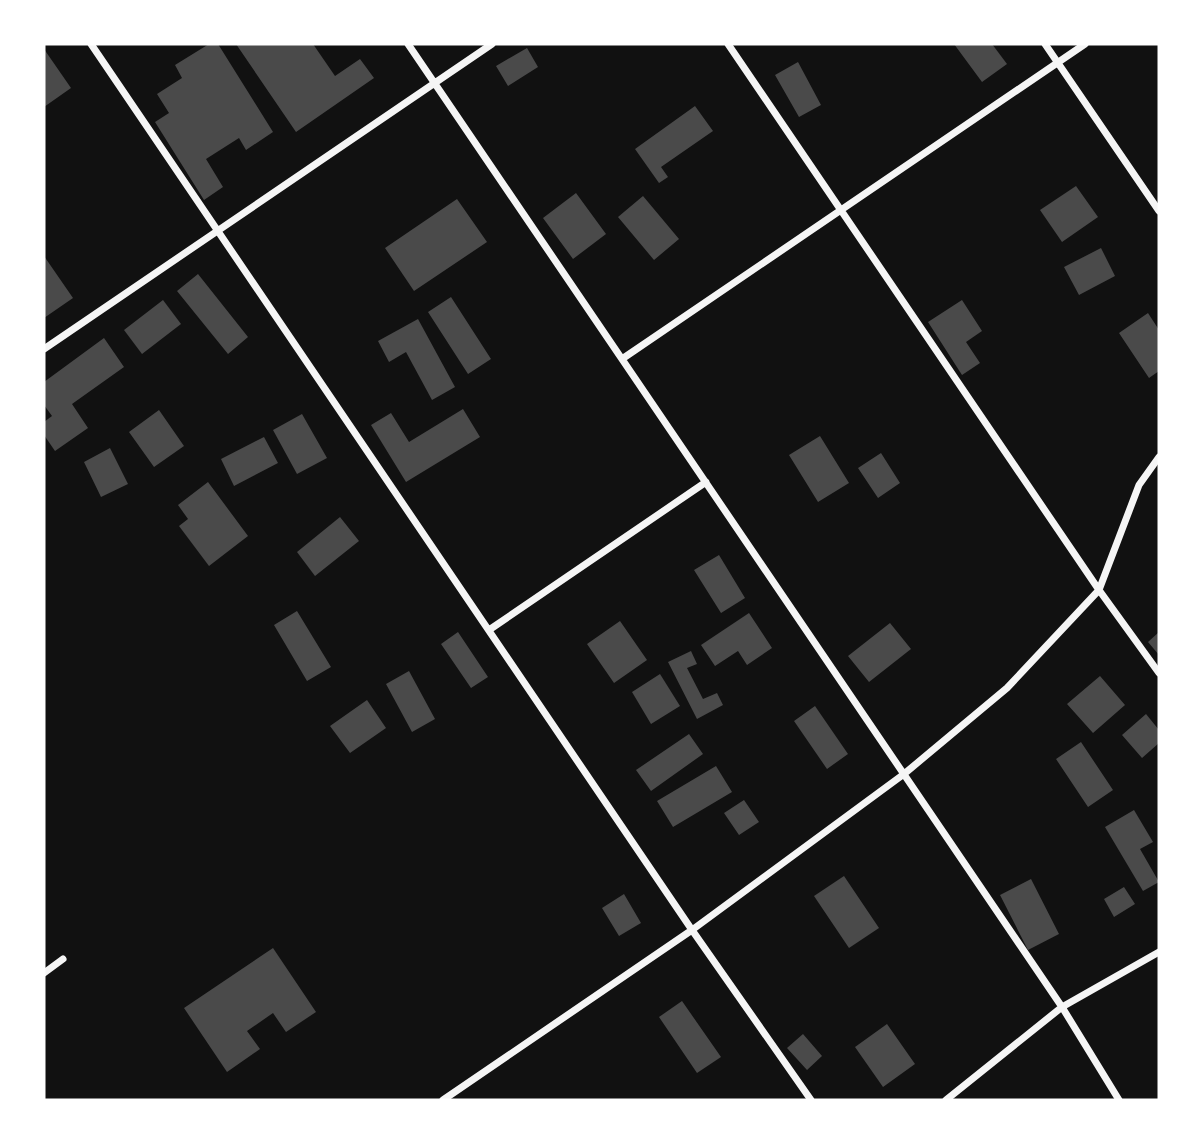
<svg xmlns="http://www.w3.org/2000/svg" width="1203" height="1144" font-family="'Public Sans',sans-serif">
	<style>
		.building { fill: #4a4a4a }
		.lines { fill: none; stroke-linecap: round; stroke-linejoin: round }
		.minor { stroke: #f5f5f5; stroke-width: 7 }
	</style>
	<rect width="100%" height="100%" fill="#111"/>
	<!-- building -->
	<path class="building" d="M 209,44 L 218,44 L 273,132 L 246,150 L 239,138 L 206,159 L 223,187 L 204,200 L 155,122 L 169,113 L 157,94 L 182,78 L 175,65 Z
		M 236,44 L 313,44 L 335,76 L 360,59 L 374,78 L 296,132 Z
		M 954,44 L 992,44 L 1007,64 L 982,82 Z
		M 527,48 L 538,67 L 508,86 L 496,66 Z
		M 44,49 L 71,88 L 44,107 Z
		M 798,62 L 821,105 L 799,117 L 775,75 Z
		M 695,106 L 713,131 L 661,167 L 668,177 L 659,183 L 635,149 Z
		M 1076,186 L 1098,217 L 1062,242 L 1040,210 Z
		M 576,193 L 606,234 L 573,259 L 543,218 Z
		M 643,196 L 679,239 L 654,260 L 618,217 Z
		M 457,199 L 487,242 L 414,291 L 385,248 Z
		M 1101,248 L 1115,276 L 1079,295 L 1064,267 Z
		M 44,256 L 73,298 L 44,318 Z
		M 198,274 L 248,337 L 228,354 L 177,291 Z
		M 451,297 L 491,359 L 468,374 L 428,312 Z
		M 163,300 L 181,324 L 142,354 L 124,330 Z
		M 962,300 L 982,331 L 966,342 L 980,363 L 962,375 L 928,322 Z
		M 1148,313 L 1159,330 L 1159,371 L 1149,378 L 1119,333 Z
		M 418,319 L 455,387 L 432,400 L 406,352 L 389,362 L 378,341 Z
		M 104,338 L 124,367 L 72,404 L 88,428 L 55,451 L 44,435 L 44,422 L 52,416 L 44,405 L 44,382 Z
		M 463,409 L 480,437 L 406,482 L 371,425 L 391,413 L 409,442 Z
		M 159,410 L 184,446 L 154,467 L 129,432 Z
		M 302,414 L 327,458 L 297,474 L 273,430 Z
		M 820,436 L 849,483 L 818,502 L 789,455 Z
		M 264,437 L 278,463 L 234,486 L 221,459 Z
		M 110,448 L 128,484 L 101,497 L 84,462 Z
		M 881,453 L 900,483 L 878,498 L 858,468 Z
		M 208,482 L 248,536 L 209,566 L 179,526 L 188,519 L 178,505 Z
		M 340,517 L 359,541 L 315,576 L 297,552 Z
		M 719,555 L 745,598 L 721,613 L 694,570 Z
		M 297,611 L 331,667 L 307,681 L 274,625 Z
		M 749,613 L 772,648 L 747,665 L 738,651 L 715,666 L 701,645 Z
		M 620,621 L 647,660 L 614,683 L 587,644 Z
		M 890,623 L 911,649 L 869,682 L 848,656 Z
		M 458,632 L 488,677 L 471,688 L 441,644 Z
		M 1159,632 L 1159,655 L 1148,642 Z
		M 691,651 L 697,664 L 687,668 L 703,699 L 717,693 L 723,705 L 697,719 L 668,662 Z
		M 409,671 L 435,719 L 412,732 L 386,684 Z
		M 660,674 L 680,706 L 651,724 L 632,692 Z
		M 1100,676 L 1125,705 L 1093,733 L 1067,704 Z
		M 367,700 L 386,728 L 350,753 L 330,726 Z
		M 815,706 L 848,754 L 827,769 L 794,721 Z
		M 1146,714 L 1159,730 L 1159,743 L 1142,758 L 1122,735 Z
		M 689,734 L 703,754 L 651,791 L 636,770 Z
		M 1081,742 L 1113,790 L 1088,807 L 1056,759 Z
		M 716,766 L 732,792 L 673,827 L 657,801 Z
		M 744,800 L 759,822 L 739,835 L 724,813 Z
		M 1134,810 L 1153,842 L 1140,849 L 1159,882 L 1143,891 L 1105,827 Z
		M 844,876 L 879,928 L 849,948 L 814,896 Z
		M 1031,879 L 1059,934 L 1028,950 L 1000,895 Z
		M 1124,887 L 1135,904 L 1114,917 L 1104,899 Z
		M 624,894 L 641,923 L 619,936 L 602,908 Z
		M 273,948 L 316,1012 L 286,1032 L 273,1013 L 247,1031 L 260,1049 L 227,1072 L 184,1008 Z
		M 682,1001 L 721,1057 L 697,1073 L 659,1017 Z
		M 887,1024 L 915,1064 L 883,1087 L 855,1047 Z
		M 803,1034 L 822,1056 L 807,1070 L 787,1048 Z"/>
	<g class="lines">
		<!-- minor -->
		<path class="minor" d="M 91,44 L 692,930 L 811,1100
			M 408,44 L 1062,1007 L 1119,1100
			M 728,44 L 1099,590 L 1159,673
			M 1045,44 L 1159,211
			M 44,349 L 492,44
			M 622,359 L 1085,44
			M 489,630 L 706,482
			M 44,973 L 63,959
			M 443,1100 L 692,930 L 904,774 L 1007,688 L 1099,590 L 1139,485 L 1159,457
			M 946,1100 L 1062,1007 L 1159,952"/>
	</g>
	<!-- border -->
	<rect width="1203" height="1144" fill="none" stroke="#ffffff" stroke-width="91"/>
</svg>
